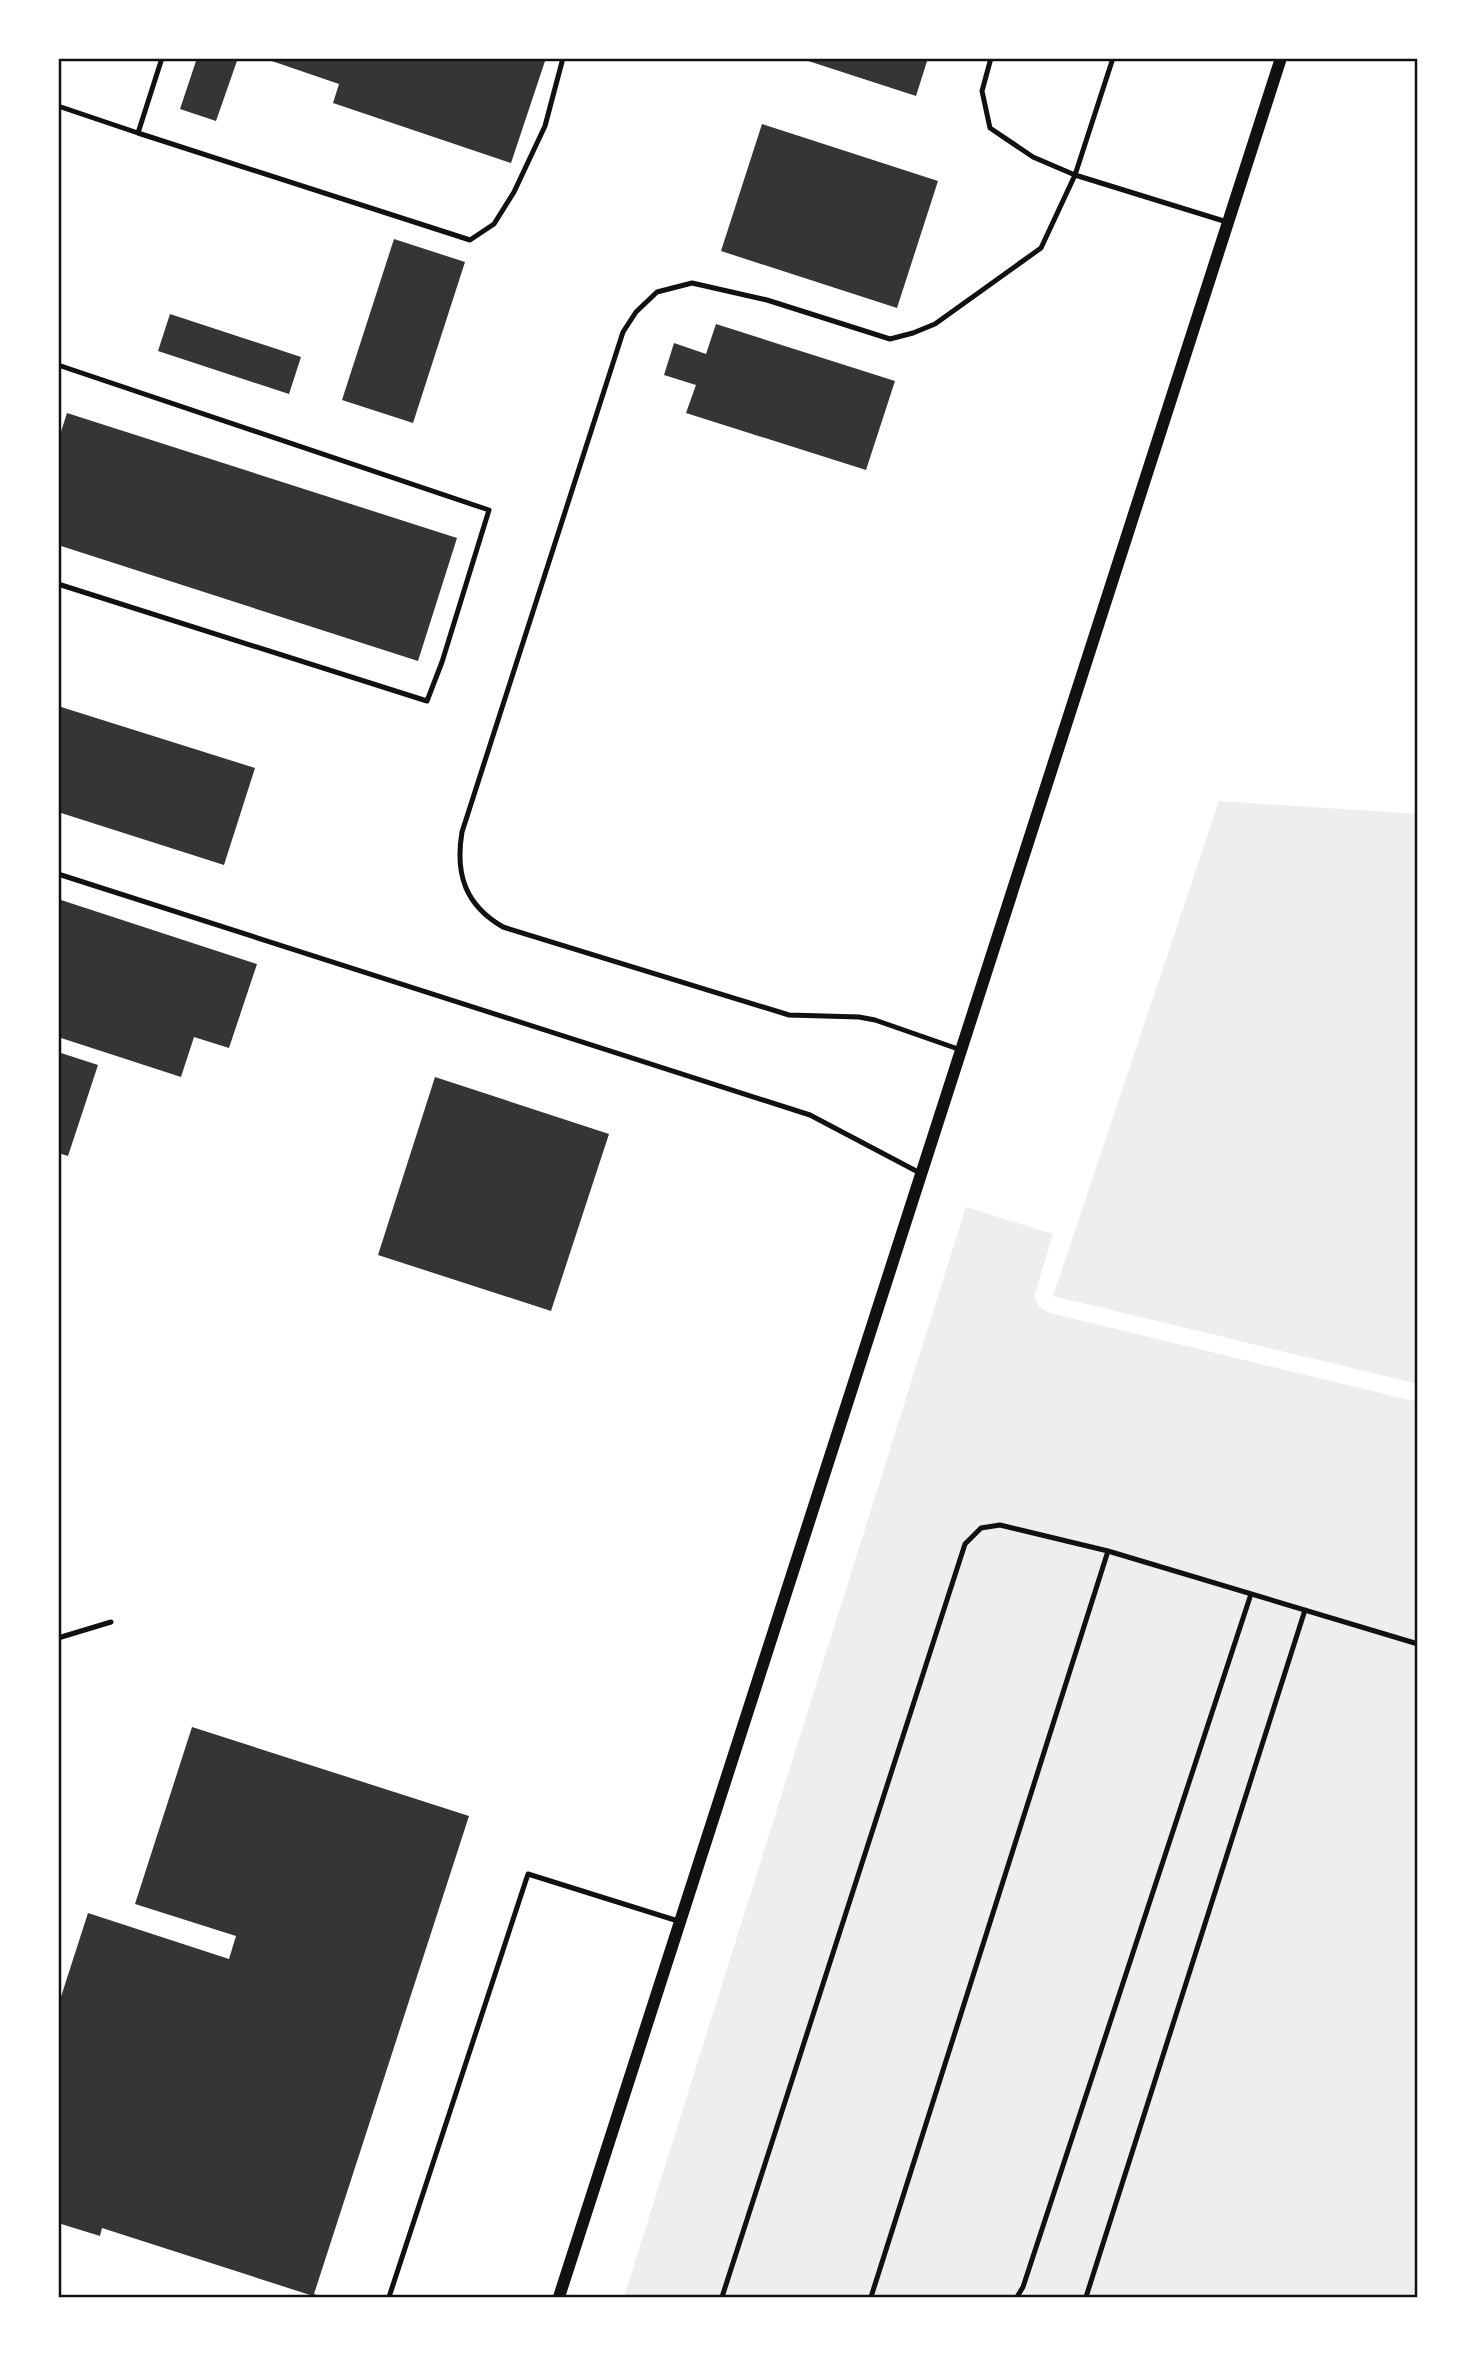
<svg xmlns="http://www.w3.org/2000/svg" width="1476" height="2355" font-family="'Fira Sans Condensed',sans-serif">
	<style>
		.green { fill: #eee }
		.building { fill: #353535 }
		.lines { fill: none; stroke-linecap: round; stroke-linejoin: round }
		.service { stroke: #111; stroke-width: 5 }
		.tertiary { stroke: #111; stroke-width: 12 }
		.neatline { fill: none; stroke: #111; stroke-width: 2.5 }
	</style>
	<rect width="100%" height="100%" fill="#fff"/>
	<!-- green -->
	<path class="green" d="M 1219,801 L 1418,814 L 1418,1384 L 1053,1296 Z
		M 966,1207 L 1053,1234 L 1034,1296 L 1039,1307 L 1050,1313 L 1418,1402 L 1418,2297 L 624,2297 Z"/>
	<!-- building -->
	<path class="building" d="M 197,58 L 238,58 L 216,121 L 180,109 Z
		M 263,58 L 546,58 L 511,163 L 333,103 L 339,84 Z
		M 799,58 L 928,58 L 916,96 Z
		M 762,124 L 938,181 L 897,308 L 721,251 Z
		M 394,239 L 465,262 L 413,423 L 342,400 Z
		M 170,314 L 301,357 L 289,394 L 158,351 Z
		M 716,324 L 895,381 L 866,470 L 686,413 L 696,385 L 664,375 L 674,343 L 706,354 Z
		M 67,413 L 457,538 L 418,661 L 58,545 L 58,441 Z
		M 58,706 L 255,768 L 224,865 L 58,812 Z
		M 58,899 L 257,964 L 229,1048 L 194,1037 L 181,1077 L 58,1037 Z
		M 58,1052 L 98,1065 L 68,1156 L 58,1153 Z
		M 435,1077 L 609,1134 L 551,1311 L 378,1255 Z
		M 192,1727 L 469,1816 L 314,2294 L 321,2297 L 309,2297 L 310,2295 L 102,2228 L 100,2236 L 58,2223 L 58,2006 L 88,1913 L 229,1959 L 236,1936 L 135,1904 Z"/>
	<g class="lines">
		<!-- service -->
		<path class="service" d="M 991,58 L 982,91 L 990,128 L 1033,157 L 1075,175 L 1113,58
			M 58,106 L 138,133 L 162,58
			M 138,133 L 470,240 L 494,224 L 514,192 L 545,126 L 563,58
			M 58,365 L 489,510 L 442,662 L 427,701 L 58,584
			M 58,874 L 810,1115 L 920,1173
			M 961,1050 L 875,1020 L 859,1017 L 789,1015 L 503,927 C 465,905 455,874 462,832 L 623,332 L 636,312 L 657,292 L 692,283 L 767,300 L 890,339 L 913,333 L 935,324 L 1041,248 L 1075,175 L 1227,222
			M 58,1638 L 111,1622
			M 389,2297 L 528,1874 L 678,1921
			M 722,2297 L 965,1544 L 981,1528 L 1000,1525 L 1108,1551
			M 871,2297 L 1108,1551 L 1418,1644
			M 1017,2297 L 1023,2287 L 1251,1594
			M 1086,2297 L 1305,1610"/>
		<!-- tertiary -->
		<path class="tertiary" d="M 559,2297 L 1281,58"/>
	</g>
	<!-- border -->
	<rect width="1476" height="2355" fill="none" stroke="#ffffff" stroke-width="119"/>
	<rect x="60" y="60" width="1356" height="2236" class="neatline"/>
</svg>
